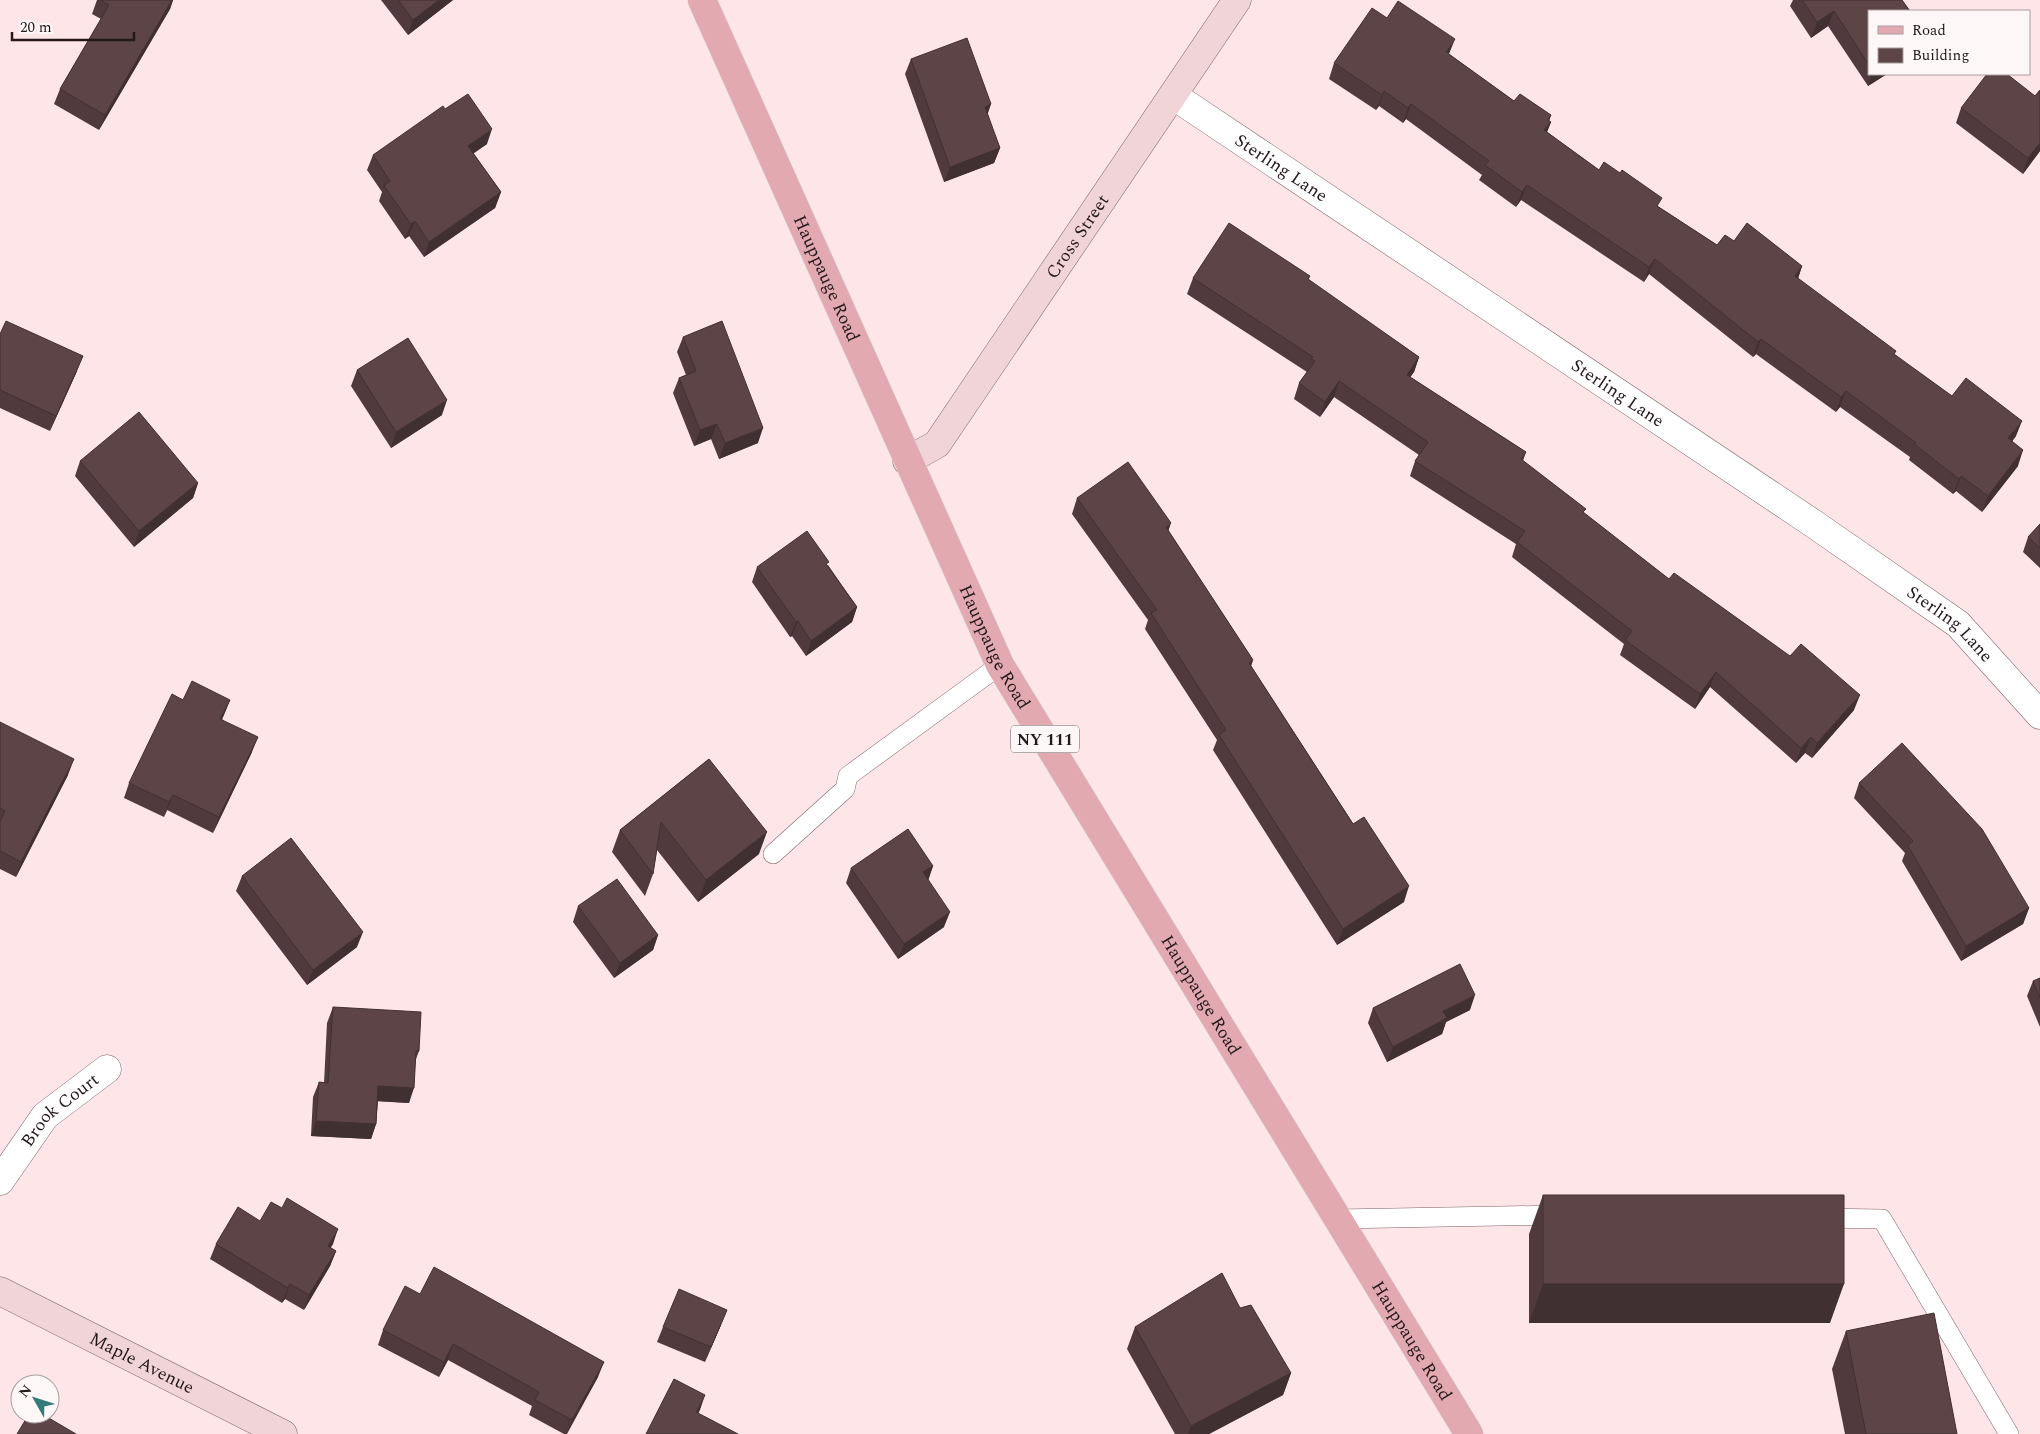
<svg xmlns="http://www.w3.org/2000/svg" width="2040" height="1434" font-family="Spectral,serif">
	<style>
		.lines { fill: none; stroke-linecap: round; stroke-linejoin: round }
		.lane-casing { stroke: #7f6466; stroke-width: 20 }
		.street-casing { stroke: #7f6466; stroke-width: 29 }
		.secondary-casing { stroke: #7f6466; stroke-width: 29 }
		.primary-casing { stroke: #d3d1d1; stroke-width: 29 }
		.lane { stroke: #fff; stroke-width: 19 }
		.street { stroke: #fff; stroke-width: 28 }
		.secondary { stroke: #f1d4d8; stroke-width: 28 }
		.primary { stroke: #e2a9b0; stroke-width: 28 }
		.wall { fill: #503a3d }
		.shaded-wall { fill: #413032 }
		.building { fill: #5d4447; stroke: #413032 }
		.labels { text-anchor: middle; stroke-width: 5; stroke-linejoin: round; paint-order: stroke }
		.shield { fill: #fef7f8; stroke: #655c5d; stroke-width: 1 }
		.shield-label { font-size: 16px; font-weight: bold; fill: #24191a }
		.street-label { font-size: 18px; fill: #24191a; stroke: #fef7f8 }
	</style>
	<rect width="100%" height="100%" fill="#fee5e7"/>
	<g class="lines">
		<defs>
			<path id="lane" d="M 773,854 L 845,789 L 848,776 L 1000,665
				M 1820,1218 L 1882,1219 L 2009,1434
				M 1338,1219 L 1560,1215"/>
			<g id="street">
				<path id="s1" d="M 1174,96 L 1814,524 L 1958,624 L 2040,715"/>
				<path id="s2" d="M 0,1181 L 45,1116 L 107,1069"/>
			</g>
			<g id="secondary">
				<path id="s3" d="M 907,461 L 937,444 L 1237,0"/>
				<path id="s4" d="M 0,1291 L 283,1434"/>
			</g>
			<g id="primary">
				<path id="s5" d="M 702,0 L 1000,665 L 1469,1434"/>
			</g>
		</defs>
		<!-- lane casing -->
		<use href="#lane" class="lane-casing"/>
		<!-- street casing -->
		<use href="#street" class="street-casing"/>
		<!-- secondary casing -->
		<use href="#secondary" class="secondary-casing"/>
		<!-- primary casing -->
		<use href="#primary" class="primary-casing"/>
		<!-- lane -->
		<use href="#lane" class="lane"/>
		<!-- street -->
		<use href="#street" class="street"/>
		<!-- secondary -->
		<use href="#secondary" class="secondary"/>
		<!-- primary -->
		<use href="#primary" class="primary"/>
	</g>
	<!-- wall -->
	<path class="wall" d="M 97,0 L 173,0 L 170,9 L 99,130 L 54,104 L 60,89 L 101,19 L 92,14 Z
		M 381,0 L 453,0 L 408,35 Z
		M 1793,0 L 1902,0 L 1869,11 L 1869,74 L 1887,74 L 1868,86 L 1828,26 L 1811,38 L 1790,6 Z
		M 1449,54 L 1514,101 L 1551,115 L 1549,121 L 1551,122 L 1547,132 L 1599,170 L 1659,207 L 1717,245 L 1734,241 L 1802,266 L 1798,279 L 1894,355 L 1952,396 L 2016,436 L 2012,441 L 2018,466 L 1982,512 L 1956,491 L 1953,494 L 1909,460 L 1910,457 L 1840,407 L 1836,412 L 1756,354 L 1753,357 L 1649,274 L 1644,282 L 1521,200 L 1516,207 L 1479,180 L 1482,175 L 1406,119 L 1403,123 L 1379,106 L 1376,110 L 1329,79 L 1334,63 Z
		M 911,59 L 991,104 L 987,114 L 1000,148 L 994,163 L 944,182 L 905,74 Z
		M 2040,90 L 2040,151 L 2023,174 L 1956,123 L 1961,108 L 2035,96 Z
		M 445,109 L 487,144 L 473,153 L 501,192 L 495,208 L 424,257 L 409,236 L 405,239 L 379,201 L 382,192 L 367,170 L 373,155 Z
		M 1310,276 L 1308,280 L 1419,357 L 1414,372 L 1410,377 L 1526,452 L 1523,461 L 1584,513 L 1669,579 L 1854,710 L 1812,758 L 1805,753 L 1796,763 L 1710,687 L 1695,709 L 1620,655 L 1624,644 L 1512,557 L 1516,544 L 1410,476 L 1415,461 L 1419,455 L 1334,397 L 1320,417 L 1294,399 L 1299,383 L 1307,372 L 1187,294 L 1193,278 Z
		M 0,334 L 77,371 L 50,431 L 0,408 Z
		M 683,337 L 758,443 L 719,459 L 711,439 L 694,446 L 673,393 L 679,378 L 686,375 L 677,352 Z
		M 357,370 L 442,415 L 391,448 L 351,386 Z
		M 80,461 L 198,483 L 193,498 L 134,547 L 75,476 Z
		M 1077,498 L 1168,530 L 1253,660 L 1251,666 L 1404,902 L 1337,945 L 1213,750 L 1217,740 L 1145,629 L 1148,620 L 1072,514 Z
		M 2040,524 L 2040,568 L 2023,552 L 2028,537 Z
		M 828,565 L 857,607 L 852,622 L 806,656 L 792,636 L 790,637 L 752,582 L 757,567 Z
		M 183,700 L 230,700 L 222,719 L 252,752 L 213,833 L 167,810 L 164,817 L 124,798 L 129,783 Z
		M 0,722 L 68,775 L 16,877 L 0,869 Z
		M 709,759 L 759,854 L 698,902 L 657,850 L 653,874 L 645,896 L 612,852 L 620,830 Z
		M 1859,783 L 2029,908 L 2023,924 L 1961,961 L 1902,861 L 1905,853 L 1854,798 Z
		M 933,866 L 928,880 L 944,927 L 898,959 L 846,883 L 851,868 Z
		M 242,876 L 357,947 L 307,985 L 236,891 Z
		M 578,906 L 658,935 L 653,950 L 614,978 L 573,922 Z
		M 2040,978 L 2040,1027 L 2027,996 L 2033,981 Z
		M 333,1007 L 419,1051 L 416,1059 L 409,1103 L 378,1101 L 376,1124 L 371,1139 L 311,1136 L 313,1097 L 319,1082 L 324,1083 L 327,1023 Z
		M 1373,1008 L 1470,1010 L 1446,1022 L 1442,1034 L 1387,1062 L 1368,1023 Z
		M 1543,1195 L 1830,1323 L 1529,1323 L 1529,1234 Z
		M 260,1221 L 333,1244 L 330,1248 L 336,1251 L 330,1266 L 304,1310 L 285,1299 L 282,1303 L 210,1259 L 216,1244 Z
		M 420,1294 L 598,1377 L 567,1434 L 564,1434 L 529,1415 L 532,1406 L 448,1360 L 439,1377 L 378,1345 L 383,1330 Z
		M 1240,1308 L 1291,1373 L 1283,1395 L 1209,1434 L 1175,1434 L 1127,1349 L 1135,1327 Z
		M 721,1325 L 705,1362 L 657,1342 L 663,1327 Z
		M 1846,1331 L 1957,1434 L 1845,1434 L 1832,1369 Z"/>
	<!-- shaded-wall -->
	<path class="shaded-wall" d="M 172,0 L 173,0 L 170,9 L 99,130 L 105,115 Z
		M 439,0 L 453,0 L 408,35 L 413,20 Z
		M 1834,11 L 1828,26 L 1811,38 L 1817,22 Z
		M 1455,39 L 1449,54 L 1446,52 Z
		M 1872,74 L 1887,74 L 1868,86 Z
		M 1384,91 L 1379,106 L 1376,110 L 1382,95 Z
		M 991,104 L 986,119 L 985,107 Z
		M 1411,104 L 1406,119 L 1403,123 L 1408,108 Z
		M 1551,115 L 1547,127 L 1551,122 L 1545,137 L 1539,145 L 1548,120 Z
		M 492,129 L 487,144 L 463,161 L 468,146 Z
		M 2040,143 L 2040,151 L 2023,174 L 2028,158 Z
		M 1000,148 L 994,163 L 944,182 L 950,167 Z
		M 1527,185 L 1521,200 L 1516,207 L 1522,192 Z
		M 501,192 L 495,208 L 424,257 L 429,242 Z
		M 415,221 L 409,236 L 405,239 L 411,224 Z
		M 1655,259 L 1649,274 L 1644,282 L 1649,267 Z
		M 1802,266 L 1797,281 L 1795,276 Z
		M 1761,339 L 1756,354 L 1753,357 L 1758,342 Z
		M 83,356 L 77,371 L 50,431 L 56,416 Z
		M 1419,357 L 1414,372 L 1401,390 L 1407,375 Z
		M 1339,381 L 1334,397 L 1320,417 L 1325,402 Z
		M 1846,391 L 1840,407 L 1836,412 L 1841,397 Z
		M 447,400 L 442,415 L 391,448 L 396,432 Z
		M 2022,421 L 2016,436 L 2003,454 L 2008,438 Z
		M 717,424 L 711,439 L 694,446 L 700,430 Z
		M 763,428 L 758,443 L 719,459 L 725,443 Z
		M 2023,450 L 2018,466 L 1982,512 L 1988,496 Z
		M 1961,476 L 1956,491 L 1953,494 L 1959,479 Z
		M 198,483 L 193,498 L 134,547 L 139,531 Z
		M 1171,523 L 1166,538 L 1166,527 Z
		M 857,607 L 852,622 L 806,656 L 811,641 Z
		M 798,621 L 792,636 L 790,637 L 796,622 Z
		M 1253,660 L 1248,675 L 1249,663 Z
		M 1716,672 L 1710,687 L 1695,709 L 1700,694 Z
		M 1860,695 L 1854,710 L 1812,758 L 1817,743 Z
		M 230,700 L 224,715 L 215,734 L 220,719 Z
		M 258,737 L 252,752 L 213,833 L 219,817 Z
		M 1811,737 L 1805,753 L 1796,763 L 1801,748 Z
		M 74,759 L 68,775 L 16,877 L 21,862 Z
		M 173,795 L 167,810 L 164,817 L 169,802 Z
		M 767,832 L 759,854 L 698,902 L 706,880 Z
		M 933,866 L 928,881 L 923,872 Z
		M 1409,886 L 1404,902 L 1337,945 L 1343,929 Z
		M 2029,908 L 2023,924 L 1961,961 L 1966,946 Z
		M 950,912 L 944,927 L 898,959 L 904,944 Z
		M 363,932 L 357,947 L 307,985 L 313,970 Z
		M 658,935 L 653,950 L 614,978 L 620,963 Z
		M 1475,995 L 1470,1010 L 1446,1022 L 1442,1034 L 1387,1062 L 1393,1047 L 1443,1011 Z
		M 378,1086 L 414,1088 L 409,1103 L 373,1101 Z
		M 316,1121 L 376,1124 L 371,1139 L 311,1136 Z
		M 338,1229 L 333,1244 L 322,1262 L 328,1246 Z
		M 336,1251 L 330,1266 L 304,1310 L 309,1295 Z
		M 290,1284 L 285,1299 L 282,1303 L 288,1288 Z
		M 1543,1284 L 1844,1284 L 1830,1323 L 1529,1323 Z
		M 727,1310 L 721,1325 L 705,1362 L 711,1347 Z
		M 453,1344 L 448,1360 L 439,1377 L 444,1362 Z
		M 604,1362 L 598,1377 L 566,1434 L 572,1420 Z
		M 1291,1373 L 1283,1395 L 1209,1434 L 1188,1434 L 1191,1426 Z
		M 705,1395 L 700,1410 L 691,1428 L 696,1412 Z"/>
	<!-- building -->
	<path class="building" d="M 100,0 L 172,0 L 105,115 L 60,89 L 109,5 Z
		M 398,0 L 439,0 L 413,20 Z
		M 1802,0 L 1902,0 L 1910,11 L 1869,11 L 1869,65 L 1834,11 L 1817,22 Z
		M 1398,1 L 1455,39 L 1446,52 L 1514,101 L 1520,94 L 1551,115 L 1548,120 L 1551,122 L 1544,130 L 1599,170 L 1604,162 L 1620,173 L 1622,170 L 1662,198 L 1657,206 L 1717,245 L 1725,235 L 1734,241 L 1747,223 L 1802,266 L 1795,276 L 1896,351 L 1894,354 L 1952,396 L 1966,378 L 2022,421 L 2008,438 L 2023,450 L 1988,496 L 1961,476 L 1959,479 L 1914,444 L 1916,443 L 1846,391 L 1841,397 L 1761,339 L 1758,342 L 1655,259 L 1649,267 L 1527,185 L 1522,192 L 1485,165 L 1489,161 L 1411,104 L 1408,108 L 1384,91 L 1382,95 L 1334,63 L 1372,8 L 1387,18 Z
		M 967,38 L 991,104 L 985,107 L 1000,148 L 950,167 L 911,59 Z
		M 1987,74 L 2007,74 L 2035,96 L 2040,90 L 2040,143 L 2028,158 L 1961,108 Z
		M 468,94 L 492,129 L 468,146 L 501,192 L 429,242 L 415,221 L 411,224 L 384,186 L 390,181 L 373,155 L 443,106 L 445,109 Z
		M 1229,223 L 1310,276 L 1308,279 L 1419,357 L 1407,375 L 1526,452 L 1521,459 L 1586,509 L 1583,512 L 1669,579 L 1674,573 L 1790,656 L 1801,644 L 1860,695 L 1817,743 L 1811,737 L 1801,748 L 1716,672 L 1700,694 L 1625,640 L 1632,631 L 1517,542 L 1525,531 L 1415,461 L 1428,442 L 1339,381 L 1325,402 L 1299,383 L 1315,361 L 1311,359 L 1313,357 L 1193,278 Z
		M 6,321 L 83,356 L 56,416 L 0,390 L 0,334 Z
		M 722,321 L 763,428 L 725,443 L 717,424 L 700,430 L 679,378 L 696,371 L 683,337 Z
		M 408,338 L 447,400 L 396,432 L 357,370 Z
		M 139,412 L 198,483 L 139,531 L 80,461 Z
		M 1128,462 L 1171,523 L 1166,527 L 1253,660 L 1249,663 L 1353,824 L 1364,817 L 1409,886 L 1343,929 L 1219,735 L 1226,730 L 1151,613 L 1157,610 L 1077,498 Z
		M 2040,524 L 2040,548 L 2028,537 Z
		M 807,531 L 829,562 L 826,564 L 857,607 L 811,641 L 798,621 L 796,622 L 757,567 Z
		M 192,681 L 230,700 L 220,719 L 258,737 L 219,817 L 173,795 L 169,802 L 129,783 L 172,694 L 183,700 Z
		M 0,722 L 74,759 L 21,862 L 0,851 L 0,821 L 5,811 L 0,808 Z
		M 1902,743 L 1982,829 L 2029,908 L 1966,946 L 1908,846 L 1913,841 L 1859,783 Z
		M 709,759 L 767,832 L 706,880 L 661,822 L 653,874 L 620,830 Z
		M 908,829 L 933,866 L 923,872 L 950,912 L 904,944 L 851,868 Z
		M 291,838 L 363,932 L 313,970 L 242,876 Z
		M 617,879 L 658,935 L 620,963 L 578,906 Z
		M 1460,964 L 1475,995 L 1443,1011 L 1447,1018 L 1393,1047 L 1373,1008 Z
		M 2040,978 L 2040,998 L 2033,981 Z
		M 333,1007 L 421,1012 L 419,1051 L 416,1051 L 414,1088 L 378,1086 L 376,1124 L 316,1121 L 319,1082 L 328,1083 Z
		M 1543,1195 L 1844,1195 L 1844,1284 L 1543,1284 Z
		M 287,1198 L 338,1229 L 328,1246 L 336,1251 L 309,1295 L 290,1284 L 288,1288 L 216,1244 L 238,1207 L 260,1221 L 271,1202 L 282,1208 Z
		M 434,1267 L 604,1362 L 572,1420 L 535,1400 L 539,1392 L 453,1344 L 444,1362 L 383,1330 L 405,1286 L 420,1294 Z
		M 1222,1273 L 1240,1308 L 1251,1305 L 1291,1373 L 1191,1426 L 1135,1327 Z
		M 679,1289 L 727,1310 L 711,1347 L 663,1327 Z
		M 1934,1313 L 1957,1434 L 1866,1434 L 1846,1331 Z
		M 674,1379 L 705,1395 L 696,1412 L 738,1434 L 646,1434 Z
		M 29,1414 L 42,1414 L 76,1434 L 17,1434 Z"/>
	<g class="labels">
		<!-- shield labels -->
		<rect class="shield" x="1011" y="725.5" width="68" height="27" rx="4"/>
		<g class="shield-label">
			<text x="1045" y="745">NY 111</text>
		</g>
		<!-- street labels -->
		<g class="street-label">
			<text dy="6" stroke="none"><textPath href="#s1" startOffset="129">Sterling Lane</textPath></text>
			<text dy="6" stroke="none"><textPath href="#s3" startOffset="285">Cross Street</textPath></text>
			<text dy="6" stroke="none"><textPath href="#s5" startOffset="305">Hauppauge Road</textPath></text>
			<text dy="6" stroke="none"><textPath href="#s1" startOffset="534">Sterling Lane</textPath></text>
			<text dy="6" stroke="none"><textPath href="#s1" startOffset="939">Sterling Lane</textPath></text>
			<text dy="6" stroke="none"><textPath href="#s5" startOffset="710">Hauppauge Road</textPath></text>
			<text dy="6" stroke="none"><textPath href="#s5" startOffset="1115">Hauppauge Road</textPath></text>
			<text dy="6" stroke="none"><textPath href="#s2" startOffset="94">Brook Court</textPath></text>
			<text dy="6" stroke="none"><textPath href="#s5" startOffset="1520">Hauppauge Road</textPath></text>
			<text dy="6" stroke="none"><textPath href="#s4" startOffset="159">Maple Avenue</textPath></text>
		</g>
	</g>
	<!-- legend -->
	<rect x="1868" y="10" width="162" height="65" fill="#fef7f8" stroke="#a79e9f"/>
	<rect x="1878" y="26" width="25" height="8" fill="#e2a9b0" stroke="#a79e9f"/>
	<text x="1912" y="35" font-size="15" fill="#24191a">Road</text>
	<rect x="1878" y="48" width="25" height="15" fill="#5d4447" stroke="#a79e9f"/>
	<text x="1912" y="60" font-size="15" fill="#24191a">Building</text>
	<!-- north arrow -->
	<g transform="translate(35 1399) rotate(309)"><circle r="24" fill="#fef7f8" stroke="#a79e9f"/>
	<path d="M0-4L9 19L0 12L-9 19Z" fill="#327b78"/>
	<text y="-8" font-size="14" font-weight="bold" text-anchor="middle" fill="#24191a">N</text>
	</g>
	<!-- scale -->
	<path d="M12 32v8h122v-8" fill="none" stroke="#24191a" stroke-width="2.5"/>
	<text x="20" y="32" font-size="15" fill="#24191a" stroke="#fef7f8" stroke-width="4" paint-order="stroke">20 m</text>
</svg>
